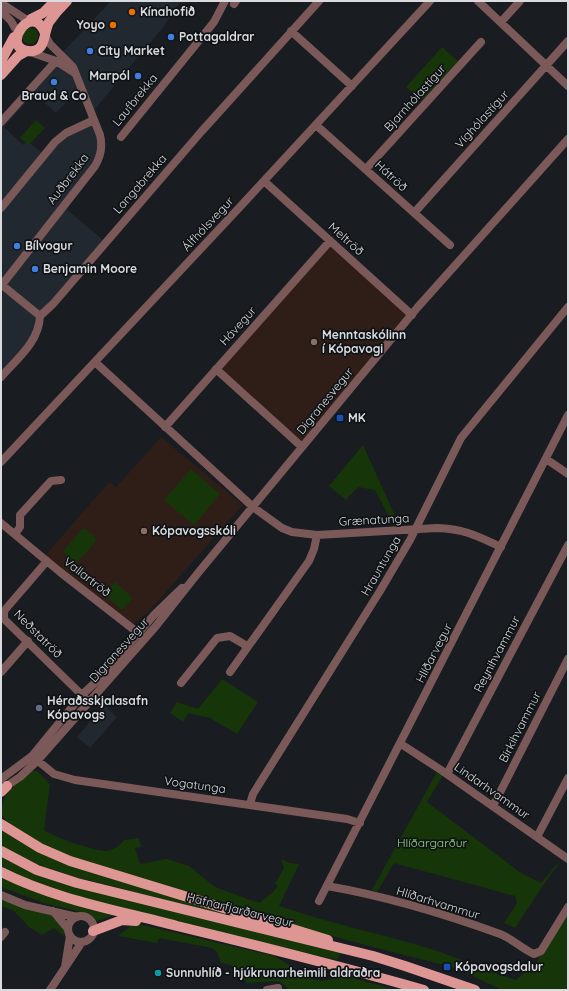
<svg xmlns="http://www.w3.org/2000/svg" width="569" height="991" font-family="Quicksand,sans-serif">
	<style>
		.built { fill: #222830; fill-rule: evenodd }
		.education { fill: #2f1e18 }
		.green { fill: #16360a }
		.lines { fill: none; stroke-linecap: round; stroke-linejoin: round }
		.minor { stroke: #7b5958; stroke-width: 8 }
		.major { stroke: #de9695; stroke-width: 10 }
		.food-dot { fill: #e8710a; stroke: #101316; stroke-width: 1.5 }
		.shop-dot { fill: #3f7fe0; stroke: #101316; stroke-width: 1.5 }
		.education-dot { fill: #8d6e63; stroke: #101316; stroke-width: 1.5 }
		.transit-dot { fill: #1a4fb4; stroke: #101316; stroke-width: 1.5 }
		.service-dot { fill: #5c6f8a; stroke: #101316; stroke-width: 1.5 }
		.culture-dot { fill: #0f9aa8; stroke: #101316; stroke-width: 1.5 }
		.labels { text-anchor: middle; stroke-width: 3.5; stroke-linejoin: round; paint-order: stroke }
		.poi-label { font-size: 12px; font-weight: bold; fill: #d9dbde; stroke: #101316; text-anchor: start }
		.street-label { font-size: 12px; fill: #d9dbde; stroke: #101316 }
		.park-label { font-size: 12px; fill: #94d681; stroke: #101316 }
	</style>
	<rect width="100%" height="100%" fill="#191c20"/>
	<!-- built -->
	<path class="built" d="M 111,1 L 181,1 L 164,26 L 94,110 L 103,154 L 64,207 L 104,241 L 43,317 L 38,340 L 1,383 L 1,118 ZM 78,90 L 88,114 L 88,121 L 43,154 L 27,140 L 23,145 L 4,127 L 34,93 L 56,113 Z
		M 104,705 L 117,717 L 90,748 L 77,737 Z"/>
	<!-- education -->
	<path class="education" d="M 330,245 L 408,315 L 302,442 L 218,369 Z
		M 161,437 L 243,505 L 150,610 L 130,628 L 44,557 L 109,482 L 116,487 Z"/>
	<!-- green -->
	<path class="green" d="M22 36a8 8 0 1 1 16 0a8 8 0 1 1-16 0Z
		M 442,47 L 458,61 L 422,101 L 406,87 Z
		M 36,120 L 45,128 L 29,145 L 20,138 Z
		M 363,445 L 400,527 L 395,528 L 375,490 L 358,487 L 346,500 L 329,486 Z
		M 191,469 L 220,494 L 194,525 L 164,500 Z
		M 82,529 L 85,529 L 95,537 L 96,541 L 78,562 L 75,562 L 65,554 L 64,550 Z
		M 115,582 L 133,598 L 122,610 L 104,594 Z
		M 222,679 L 258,702 L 237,734 L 210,718 L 188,713 L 183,722 L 170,713 L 177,702 L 198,709 Z
		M 32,771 L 37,771 L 50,784 L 44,830 C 53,837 95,851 106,851 C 114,850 120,846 124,840 L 139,838 L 141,847 L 135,848 L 140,864 L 167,859 L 189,866 L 215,887 L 259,903 L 272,893 L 278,886 L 275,884 L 284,868 L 281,859 L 289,863 L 299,864 L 279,906 C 329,923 381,934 431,949 C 460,958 488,972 516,980 L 536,963 L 568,911 L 568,990 L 502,990 L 460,970 L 444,965 C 350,942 257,916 165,887 C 130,876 94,867 61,854 C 47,849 6,828 2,814 C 0,794 19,781 32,771 Z
		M 437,772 L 443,775 L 427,802 L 521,873 L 541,883 L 557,864 L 558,865 L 543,885 L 515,928 L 504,923 L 517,903 L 515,896 L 394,863 L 377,892 L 372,890 Z
		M 1,828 L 22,841 L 272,927 L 72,876 L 34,863 L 1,847 Z
		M 1,857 L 26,870 L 342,952 L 337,960 C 278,946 218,932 159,918 C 105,905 50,893 1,866 Z
		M 1,874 L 114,915 L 97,921 L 89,914 L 44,903 L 1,887 Z
		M 1,898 L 51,915 L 64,928 L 64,936 L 54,928 L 42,935 L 29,927 L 13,910 L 1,906 Z
		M 134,923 L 274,956 L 300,971 L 308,978 L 322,981 L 345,976 L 397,990 L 290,990 L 279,981 L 247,983 L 231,965 L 221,963 L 217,952 L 212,948 L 159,938 L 157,943 L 118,936 Z"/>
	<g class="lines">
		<!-- minor -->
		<path class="minor" d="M 478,1 L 568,86
			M 1,3 L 27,20
			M 234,4 L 236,1
			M 1,11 L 11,21 L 15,28
			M 501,22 L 520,1
			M 291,31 L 352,86
			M 30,52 L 56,61 L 75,73
			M 1,122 L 56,61
			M 316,125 L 450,245
			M 121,137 L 214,22 L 225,1
			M 366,169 L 481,42
			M 264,181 L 412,315
			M 1,208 L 55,142 L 66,133 L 94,120
			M 414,213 L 568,41
			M 2,285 L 40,316
			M 1,286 L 95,166 C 101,156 103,147 100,135 L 73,67 L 50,44 L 46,37
			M 40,316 L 53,304 L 201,132 L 319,1
			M 95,362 L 253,507 L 282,528 L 292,532 L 317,535 L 437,528 C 465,529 477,536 501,547
			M 216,369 L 302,447
			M 1,377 C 17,359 39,342 40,316
			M 165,427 L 330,241
			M 546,459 L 568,474
			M 1,462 L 238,209 L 430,1
			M 1,523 L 60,572 L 142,636
			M 15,534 L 20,527 L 20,515 L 51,481 L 61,480
			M 47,561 L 4,611 L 4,619 L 85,698
			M 1,672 L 28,641
			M 230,672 L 309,561 L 314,549 L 317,535
			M 181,683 L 217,638 L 230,636 L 247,646
			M 401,744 L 441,770 L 568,859
			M 32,756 L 54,774 L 75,780 L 347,819 L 360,823
			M 447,774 L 568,545
			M 1,779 L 32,756 L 82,695 L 103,675 L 153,616 L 182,588
			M 2,789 L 20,777 L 37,761 L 156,626 L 198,573 L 417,308 L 568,139
			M 250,804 L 253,794 L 380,591 L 410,540 L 461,438 L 568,307
			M 493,806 L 568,659
			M 537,837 L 568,778
			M 327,886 C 385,896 445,914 500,934 C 513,939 522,949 534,954 L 541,951 L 568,907
			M 1,895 L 25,905 L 77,917
			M 319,901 L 568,415
			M 53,911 L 68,929
			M68 929a13 13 0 1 1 26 0a13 13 0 1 1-26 0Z
			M 1,937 L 5,932
			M 65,967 L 70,936
			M 50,990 L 82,942
			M 267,990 L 278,988"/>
		<!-- major -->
		<path class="major" d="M 31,19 L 43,13 L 55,1
			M 45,33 C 32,0 0,48 28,51 C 47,53 43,33 49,22 C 54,15 61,7 67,1
			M 1,61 L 14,37
			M 1,75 L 18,56 L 27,51
			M 1,792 L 7,786
			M 1,824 L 40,848 L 70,861 L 328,940
			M 1,851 L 37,870 L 77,883 L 373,956 L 405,966 L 475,990
			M 1,872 C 57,900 117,910 177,926 C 260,946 343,967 424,990
			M 93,931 L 122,920 L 136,921"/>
	</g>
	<!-- markers -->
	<g class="food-dot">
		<circle cx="132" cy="12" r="4"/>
		<circle cx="113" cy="25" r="4"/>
	</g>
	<g class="shop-dot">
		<circle cx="171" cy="37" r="4"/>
		<circle cx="90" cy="51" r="4"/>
		<circle cx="138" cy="76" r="4"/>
		<circle cx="54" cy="82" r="4"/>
		<circle cx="17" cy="246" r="4"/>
		<circle cx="35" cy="269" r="4"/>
	</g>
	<g class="education-dot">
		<circle cx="314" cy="342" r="4"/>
		<circle cx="144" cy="531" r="4"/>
	</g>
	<g class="transit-dot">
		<rect x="336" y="414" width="8" height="8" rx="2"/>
		<rect x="443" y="963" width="8" height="8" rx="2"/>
	</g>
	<circle class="service-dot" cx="39" cy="708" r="4"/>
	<circle class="culture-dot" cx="158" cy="973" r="4"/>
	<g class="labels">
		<!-- poi labels -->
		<g class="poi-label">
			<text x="140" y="16">Kínahofið</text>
			<text x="105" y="29" text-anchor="end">Yoyo</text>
			<text x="179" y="41">Pottagaldrar</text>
			<text x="98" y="55">City Market</text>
			<text x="130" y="80" text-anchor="end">Marpól</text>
			<text x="54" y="100" text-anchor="middle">Braud &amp; Co</text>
			<text x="25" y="250">Bílvogur</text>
			<text x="43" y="273">Benjamin Moore</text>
			<text x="322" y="339">Menntaskólinn<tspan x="322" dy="14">í Kópavogi</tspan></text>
			<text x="348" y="422">MK</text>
			<text x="152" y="535">Kópavogsskóli</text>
			<text x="47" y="705">Héraðsskjalasafn<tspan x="47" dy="14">Kópavogs</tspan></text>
			<text x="455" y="971">Kópavogsdalur</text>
			<text x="166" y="977">Sunnuhlíð - hjúkrunarheimili aldraðra</text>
		</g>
		<!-- street labels -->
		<g class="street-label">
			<text transform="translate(415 98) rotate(-48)" y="4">Bjarnhólastígur</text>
			<text transform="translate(135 100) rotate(-51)" y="4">Laufbrekka</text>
			<text transform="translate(482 119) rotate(-48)" y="4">Víghólastígur</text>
			<text transform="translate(391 176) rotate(43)" y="4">Hátröð</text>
			<text transform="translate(68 179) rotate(-53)" y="4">Auðbrekka</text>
			<text transform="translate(140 184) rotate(-49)" y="4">Langabrekka</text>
			<text transform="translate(208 224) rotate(-47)" y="4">Álfhólsvegur</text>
			<text transform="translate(346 239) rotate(42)" y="4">Meltröð</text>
			<text transform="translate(238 326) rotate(-48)" y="4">Hávegur</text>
			<text transform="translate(325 401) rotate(-51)" y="4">Digranesvegur</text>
			<text transform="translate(374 520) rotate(-3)" y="4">Grænatunga</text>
			<text transform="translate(381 566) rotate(-60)" y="4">Hrauntunga</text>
			<text transform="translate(87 577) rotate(38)" y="4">Vallartröð</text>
			<text transform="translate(38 634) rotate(45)" y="4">Neðstatröð</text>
			<text transform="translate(119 650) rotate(-48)" y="4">Digranesvegur</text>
			<text transform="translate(434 653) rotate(-63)" y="4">Hlíðarvegur</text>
			<text transform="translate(497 654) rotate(-62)" y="4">Reynihvammur</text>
			<text transform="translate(520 727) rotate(-63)" y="4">Birkihvammur</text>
			<text transform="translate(195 785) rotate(8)" y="4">Vogatunga</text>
			<text transform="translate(492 791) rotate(35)" y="4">Lindarhvammur</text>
			<text transform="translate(438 903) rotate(17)" y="4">Hlíðarhvammur</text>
			<text transform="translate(240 910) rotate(14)" y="4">Hafnarfjarðarvegur</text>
		</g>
		<!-- park labels -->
		<g class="park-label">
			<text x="432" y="847">Hlíðargarður</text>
		</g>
	</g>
	<!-- border -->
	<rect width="569" height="991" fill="none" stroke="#d9dbde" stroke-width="4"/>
</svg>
